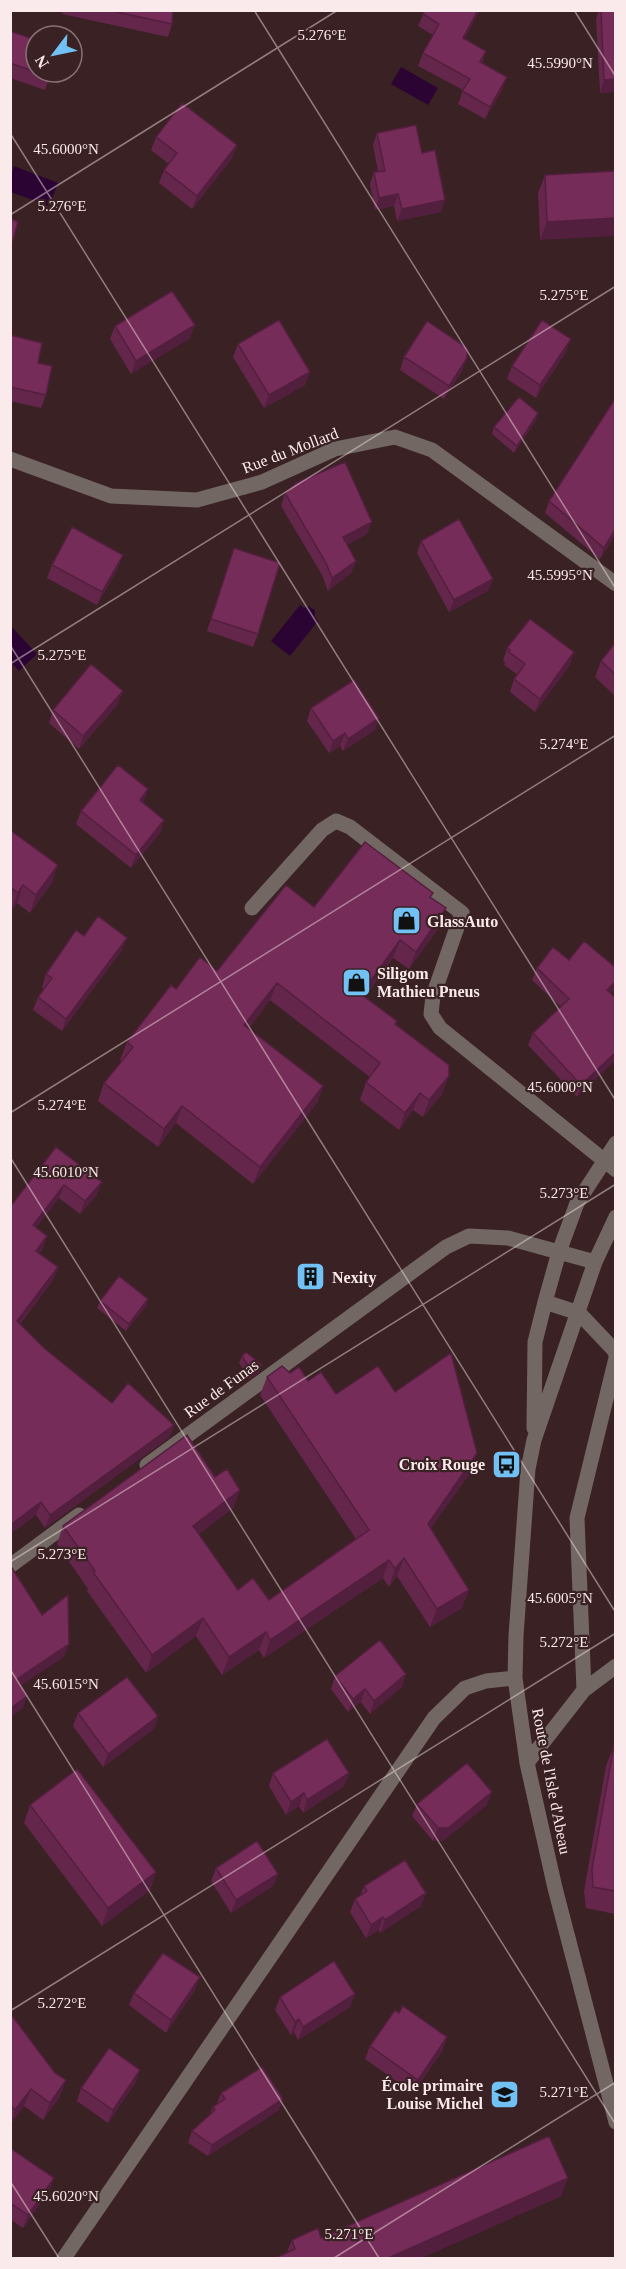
<svg xmlns="http://www.w3.org/2000/svg" width="626" height="2269" font-family="Georgia,serif">
	<style>
		.water { fill: #2c0434 }
		.lines { fill: none; stroke-linecap: round; stroke-linejoin: round }
		.minor { stroke: #736763; stroke-width: 15 }
		.wall { fill: #65264c }
		.shaded-wall { fill: #531f3e }
		.building { fill: #762c58; stroke: #531f3e; stroke-width: 1.5 }
		.ticks { fill: none; stroke: #fbeaeb; stroke-width: 1.5; stroke-opacity: 0.45 }
		.labels { text-anchor: middle; stroke-width: 4.5; stroke-linejoin: round; paint-order: stroke }
		.street-label { font-size: 16px; fill: #fbeaeb; stroke: #3a2124 }
		.poi-label { font-size: 16px; font-weight: bold; fill: #fbeaeb; stroke: #3a2124; text-anchor: start }
		.ticks-label { font-size: 15px; text-anchor: middle; fill: #fbeaeb; stroke: #3a2124; stroke-width: 4.5; stroke-linejoin: round; paint-order: stroke }
	</style>
	<rect width="100%" height="100%" fill="#3a2124"/>
	<!-- water -->
	<path class="water" d="M 401,67 L 438,88 L 428,105 L 391,84 Z
		M 14,166 L 58,183 L 49,206 L 11,192 L 11,175 Z
		M 300,605 L 304,608 L 308,606 L 315,610 L 315,617 L 318,621 L 290,656 L 271,641 Z
		M 11,626 L 37,654 L 19,671 L 11,662 Z"/>
	<g class="lines">
		<!-- minor -->
		<path class="minor" d="M 10,459 L 111,496 L 197,500 L 262,482 L 335,449 L 395,437 L 432,450 L 616,584
			M 252,908 L 322,830 L 336,821 L 350,827 L 462,913 L 433,996 L 431,1014 L 440,1028 L 616,1170
			M 616,1217 L 595,1262 L 534,1440 L 528,1469 L 516,1636 L 515,1678 L 527,1763 L 555,1888 L 616,2122
			M 545,1302 L 579,1313 L 614,1350 L 616,1355
			M 534,1428 L 535,1342 L 545,1302 L 559,1252 L 577,1203 L 616,1143
			M 147,1465 L 446,1247 L 469,1236 L 508,1238 L 595,1262
			M 10,1566 L 79,1515
			M 584,1690 L 616,1666
			M 527,1763 L 584,1690 L 577,1518 L 616,1358
			M 64,2258 L 434,1718 L 465,1688 L 486,1681 L 515,1678"/>
	</g>
	<!-- wall -->
	<path class="wall" d="M 63,10 L 173,10 L 172,24 L 168,37 L 62,14 Z
		M 425,10 L 480,10 L 464,39 L 486,51 L 482,63 L 507,77 L 502,90 L 485,119 L 458,104 L 463,90 L 418,66 L 423,53 L 433,35 L 418,26 Z
		M 599,10 L 615,10 L 615,92 L 600,93 L 596,19 Z
		M 10,31 L 51,72 L 45,90 L 10,78 Z
		M 377,133 L 422,153 L 441,212 L 397,221 L 394,206 L 375,210 L 370,184 L 374,172 L 378,172 L 373,145 Z
		M 156,137 L 237,145 L 232,158 L 192,209 L 159,183 L 164,170 L 169,164 L 151,150 Z
		M 615,171 L 540,240 L 538,193 L 545,175 Z
		M 115,326 L 190,338 L 131,374 L 110,339 Z
		M 10,335 L 38,363 L 46,395 L 41,408 L 10,401 Z
		M 238,344 L 305,385 L 264,408 L 233,357 Z
		M 566,352 L 536,398 L 507,379 L 512,366 Z
		M 404,357 L 462,371 L 444,399 L 400,370 Z
		M 536,420 L 514,453 L 492,434 L 494,427 Z
		M 285,493 L 367,534 L 347,545 L 356,561 L 351,573 L 328,591 L 322,575 L 281,506 Z
		M 549,501 L 613,539 L 600,559 L 545,513 Z
		M 421,541 L 493,579 L 488,591 L 449,612 L 417,553 Z
		M 234,548 L 258,634 L 253,647 L 207,631 Z
		M 52,565 L 118,568 L 97,605 L 47,578 Z
		M 615,643 L 615,696 L 595,677 L 601,661 Z
		M 507,648 L 570,665 L 535,712 L 510,692 L 514,679 L 518,675 L 504,665 L 505,662 L 503,661 Z
		M 118,704 L 79,749 L 49,723 L 53,710 Z
		M 311,708 L 375,730 L 343,751 L 340,746 L 329,753 L 307,721 Z
		M 148,789 L 143,803 L 164,820 L 160,833 L 131,868 L 76,824 L 81,811 Z
		M 10,830 L 52,883 L 30,913 L 17,903 L 11,911 L 10,910 Z
		M 431,898 L 440,926 L 409,969 L 393,958 L 365,997 L 397,1021 L 396,1024 L 442,1094 L 423,1117 L 413,1110 L 399,1130 L 360,1100 L 366,1082 L 370,1077 L 270,1000 L 249,1029 L 323,1086 L 317,1103 L 253,1184 L 176,1123 L 158,1147 L 98,1101 L 104,1083 L 122,1061 L 120,1060 L 127,1042 L 176,989 L 217,971 L 314,907 Z
		M 84,936 L 122,950 L 62,1031 L 33,1010 L 38,997 L 44,989 L 42,987 L 46,974 Z
		M 537,968 L 611,994 L 615,997 L 577,1097 L 528,1045 L 533,1033 L 561,1007 L 532,980 Z
		M 56,1147 L 97,1195 L 80,1214 L 59,1198 L 36,1227 L 43,1249 L 39,1253 L 58,1267 L 53,1280 L 20,1324 L 44,1348 L 112,1403 L 170,1437 L 45,1528 L 36,1515 L 10,1534 L 10,1207 Z
		M 148,1299 L 146,1306 L 126,1331 L 97,1308 L 100,1301 Z
		M 242,1356 L 262,1365 L 259,1372 L 250,1379 L 239,1363 Z
		M 290,1373 L 336,1394 L 395,1392 L 471,1472 L 431,1528 L 462,1608 L 430,1627 L 397,1576 L 389,1587 L 383,1578 L 264,1658 L 259,1650 L 222,1675 L 196,1636 L 146,1673 L 87,1591 L 88,1589 L 57,1544 L 63,1526 L 215,1477 L 240,1490 L 233,1508 L 199,1534 L 238,1590 L 269,1600 L 356,1539 L 260,1395 L 267,1377 Z
		M 335,1676 L 402,1687 L 370,1714 L 361,1702 L 348,1712 L 331,1689 Z
		M 78,1713 L 158,1716 L 154,1729 L 103,1767 L 73,1726 Z
		M 615,1743 L 615,1914 L 586,1908 L 584,1891 L 606,1766 Z
		M 273,1773 L 349,1773 L 344,1786 L 303,1813 L 299,1806 L 286,1815 L 269,1786 Z
		M 417,1804 L 487,1805 L 443,1841 L 433,1841 L 412,1816 Z
		M 30,1805 L 156,1872 L 150,1890 L 102,1926 L 24,1823 Z
		M 216,1868 L 278,1874 L 273,1886 L 231,1913 L 211,1881 Z
		M 364,1886 L 421,1906 L 380,1933 L 379,1930 L 366,1938 L 350,1912 L 355,1899 L 360,1896 Z
		M 195,1990 L 166,2033 L 129,2005 L 134,1993 Z
		M 355,1994 L 350,2007 L 298,2040 L 294,2032 L 291,2035 L 275,2010 L 280,1997 Z
		M 10,2013 L 55,2073 L 66,2080 L 59,2098 L 43,2120 L 24,2106 L 10,2125 Z
		M 370,2046 L 443,2050 L 413,2093 L 365,2059 Z
		M 140,2070 L 135,2083 L 108,2123 L 77,2101 L 81,2088 Z
		M 221,2093 L 279,2110 L 208,2156 L 188,2143 L 192,2131 L 210,2114 L 213,2107 L 217,2104 Z
		M 10,2148 L 54,2178 L 49,2191 L 23,2228 L 10,2219 Z
		M 561,2196 L 419,2259 L 273,2259 L 287,2252 L 292,2240 L 321,2238 Z"/>
	<!-- shaded-wall -->
	<path class="shaded-wall" d="M 478,10 L 480,10 L 478,14 L 458,50 L 463,38 Z
		M 507,77 L 502,90 L 485,119 L 490,107 Z
		M 615,79 L 615,92 L 600,93 L 604,80 Z
		M 237,145 L 232,158 L 192,209 L 197,196 Z
		M 398,194 L 394,206 L 375,210 L 379,198 Z
		M 445,200 L 441,212 L 397,221 L 402,209 Z
		M 615,218 L 615,236 L 540,240 L 547,222 Z
		M 195,325 L 190,338 L 131,374 L 136,361 Z
		M 571,339 L 566,352 L 536,398 L 540,385 Z
		M 467,358 L 462,371 L 444,399 L 449,386 Z
		M 310,372 L 305,385 L 264,408 L 269,395 Z
		M 538,413 L 536,420 L 514,453 L 517,446 Z
		M 372,522 L 367,534 L 338,550 L 343,537 Z
		M 615,530 L 615,534 L 613,539 L 600,559 L 604,548 Z
		M 123,555 L 118,568 L 97,605 L 102,592 Z
		M 356,561 L 351,573 L 328,591 L 332,578 Z
		M 493,579 L 488,591 L 449,612 L 454,600 Z
		M 574,652 L 570,665 L 535,712 L 540,699 Z
		M 123,691 L 118,704 L 79,749 L 83,736 Z
		M 379,718 L 375,730 L 343,751 L 348,739 Z
		M 345,733 L 340,746 L 329,753 L 333,741 Z
		M 148,789 L 144,801 L 135,813 L 140,800 Z
		M 164,820 L 160,833 L 131,868 L 136,855 Z
		M 58,865 L 52,883 L 30,913 L 36,895 Z
		M 23,885 L 17,903 L 11,911 L 18,893 Z
		M 446,908 L 440,926 L 409,969 L 416,952 Z
		M 127,938 L 122,950 L 62,1031 L 66,1019 Z
		M 400,940 L 393,958 L 355,1012 L 361,994 Z
		M 615,982 L 615,989 L 603,1003 L 607,990 Z
		M 277,983 L 270,1000 L 238,1043 L 244,1025 Z
		M 615,1053 L 615,1061 L 577,1097 L 581,1085 Z
		M 449,1076 L 442,1094 L 423,1117 L 429,1100 Z
		M 323,1086 L 317,1103 L 253,1184 L 260,1167 Z
		M 420,1093 L 413,1110 L 399,1130 L 405,1113 Z
		M 182,1106 L 176,1123 L 158,1147 L 164,1129 Z
		M 102,1182 L 97,1195 L 80,1214 L 85,1201 Z
		M 64,1185 L 59,1198 L 29,1237 L 33,1225 Z
		M 47,1236 L 43,1249 L 32,1263 L 36,1251 Z
		M 58,1267 L 53,1280 L 12,1333 L 17,1321 Z
		M 148,1299 L 146,1306 L 126,1331 L 129,1324 Z
		M 262,1365 L 259,1372 L 250,1379 L 252,1372 Z
		M 174,1425 L 170,1437 L 45,1528 L 50,1515 Z
		M 477,1453 L 471,1472 L 421,1542 L 428,1524 Z
		M 240,1490 L 233,1508 L 186,1544 L 193,1526 Z
		M 41,1502 L 36,1515 L 10,1534 L 10,1525 Z
		M 404,1558 L 397,1576 L 389,1587 L 395,1569 Z
		M 389,1560 L 383,1578 L 264,1658 L 270,1640 Z
		M 469,1590 L 462,1608 L 430,1627 L 437,1609 Z
		M 203,1618 L 196,1636 L 146,1673 L 152,1655 Z
		M 266,1632 L 259,1650 L 222,1675 L 229,1657 Z
		M 69,1644 L 64,1657 L 13,1691 L 17,1679 Z
		M 406,1674 L 402,1687 L 370,1714 L 374,1701 Z
		M 365,1689 L 361,1702 L 348,1712 L 353,1699 Z
		M 27,1696 L 23,1708 L 10,1718 L 10,1709 Z
		M 158,1716 L 154,1729 L 103,1767 L 108,1754 Z
		M 349,1773 L 344,1786 L 303,1813 L 307,1800 Z
		M 492,1792 L 487,1805 L 443,1841 L 433,1841 L 438,1828 Z
		M 304,1793 L 299,1806 L 286,1815 L 291,1802 Z
		M 156,1872 L 150,1890 L 102,1926 L 108,1908 Z
		M 278,1874 L 273,1886 L 231,1913 L 236,1900 Z
		M 426,1893 L 421,1906 L 380,1933 L 385,1920 Z
		M 383,1917 L 379,1930 L 366,1938 L 371,1925 Z
		M 200,1977 L 195,1990 L 166,2033 L 171,2020 Z
		M 355,1994 L 350,2007 L 298,2040 L 303,2027 Z
		M 299,2019 L 294,2032 L 291,2035 L 295,2022 Z
		M 447,2037 L 443,2050 L 413,2093 L 418,2080 Z
		M 140,2070 L 135,2083 L 108,2123 L 113,2110 Z
		M 66,2080 L 59,2098 L 43,2120 L 50,2103 Z
		M 31,2089 L 24,2106 L 10,2125 L 15,2110 Z
		M 283,2099 L 279,2110 L 208,2156 L 212,2145 Z
		M 54,2178 L 49,2191 L 23,2228 L 28,2215 Z
		M 568,2178 L 561,2196 L 419,2259 L 386,2259 Z"/>
	<!-- building -->
	<path class="building" d="M 108,10 L 173,10 L 172,24 Z
		M 425,10 L 478,10 L 463,38 L 486,51 L 480,62 L 507,77 L 490,107 L 462,91 L 470,79 L 423,53 L 439,24 L 423,14 Z
		M 601,10 L 615,10 L 615,79 L 604,80 Z
		M 10,31 L 36,40 L 36,72 L 51,72 L 49,77 L 10,63 Z
		M 182,103 L 237,145 L 197,196 L 164,170 L 177,153 L 156,137 Z
		M 416,125 L 422,153 L 435,150 L 445,200 L 402,209 L 398,194 L 379,198 L 374,172 L 385,171 L 377,133 Z
		M 615,171 L 615,218 L 547,222 L 545,175 Z
		M 10,218 L 18,222 L 10,250 Z
		M 172,291 L 195,325 L 136,361 L 115,326 Z
		M 279,320 L 310,372 L 269,395 L 238,344 Z
		M 542,320 L 571,339 L 540,385 L 512,366 Z
		M 427,321 L 467,348 L 467,358 L 449,386 L 404,357 Z
		M 10,335 L 42,343 L 38,363 L 52,366 L 46,395 L 10,387 Z
		M 519,397 L 538,413 L 517,446 L 494,427 Z
		M 615,399 L 615,530 L 604,548 L 549,501 Z
		M 345,462 L 372,522 L 343,537 L 356,561 L 332,578 L 326,563 L 285,493 L 296,483 Z
		M 459,519 L 493,579 L 454,600 L 421,541 Z
		M 72,527 L 123,555 L 102,592 L 52,565 Z
		M 234,548 L 280,563 L 258,634 L 211,619 Z
		M 530,619 L 574,652 L 540,699 L 514,679 L 525,664 L 509,652 L 510,650 L 507,648 Z
		M 615,643 L 615,674 L 601,661 Z
		M 91,664 L 123,691 L 83,736 L 53,710 Z
		M 354,680 L 379,718 L 348,739 L 345,733 L 333,741 L 311,708 Z
		M 118,765 L 148,789 L 140,800 L 164,820 L 136,855 L 81,811 Z
		M 10,830 L 58,865 L 36,895 L 23,885 L 18,893 L 10,887 Z
		M 365,842 L 433,893 L 430,897 L 446,908 L 416,952 L 400,940 L 361,994 L 397,1021 L 395,1024 L 449,1065 L 449,1076 L 429,1100 L 420,1093 L 405,1113 L 366,1082 L 380,1063 L 277,983 L 244,1025 L 323,1086 L 260,1167 L 182,1106 L 164,1129 L 104,1083 L 133,1047 L 127,1042 L 171,985 L 176,989 L 200,957 L 217,971 L 286,885 L 314,907 Z
		M 98,916 L 127,938 L 66,1019 L 38,997 L 52,978 L 46,974 L 76,930 L 84,936 Z
		M 584,941 L 615,967 L 615,982 L 607,990 L 615,997 L 615,1053 L 581,1085 L 533,1033 L 569,999 L 537,968 L 553,947 L 569,960 Z
		M 56,1147 L 102,1182 L 85,1201 L 64,1185 L 33,1225 L 47,1236 L 36,1251 L 58,1267 L 17,1321 L 44,1348 L 112,1403 L 128,1383 L 174,1425 L 50,1515 L 41,1502 L 10,1525 L 10,1207 Z
		M 119,1276 L 148,1299 L 129,1324 L 100,1301 Z
		M 246,1352 L 262,1365 L 252,1372 L 242,1356 Z
		M 451,1353 L 477,1453 L 428,1524 L 469,1590 L 437,1609 L 404,1558 L 395,1569 L 389,1560 L 270,1640 L 266,1632 L 229,1657 L 203,1618 L 152,1655 L 93,1572 L 95,1571 L 63,1526 L 187,1435 L 215,1477 L 227,1469 L 240,1490 L 193,1526 L 238,1590 L 253,1578 L 269,1600 L 369,1530 L 267,1377 L 282,1366 L 290,1373 L 299,1367 L 308,1381 L 321,1372 L 336,1394 L 378,1366 L 395,1392 Z
		M 10,1565 L 42,1615 L 68,1595 L 69,1644 L 17,1679 L 27,1696 L 10,1709 Z
		M 380,1640 L 406,1674 L 374,1701 L 365,1689 L 353,1699 L 335,1676 Z
		M 127,1677 L 158,1716 L 108,1754 L 78,1713 Z
		M 327,1739 L 349,1773 L 307,1800 L 304,1793 L 291,1802 L 273,1773 Z
		M 615,1743 L 615,1891 L 593,1887 L 592,1869 L 614,1745 Z
		M 467,1763 L 492,1792 L 448,1828 L 438,1828 L 417,1804 Z
		M 77,1769 L 156,1872 L 108,1908 L 30,1805 Z
		M 257,1841 L 278,1874 L 236,1900 L 216,1868 Z
		M 405,1860 L 426,1893 L 385,1920 L 383,1917 L 371,1925 L 355,1899 L 367,1891 L 364,1886 Z
		M 163,1953 L 200,1977 L 171,2020 L 134,1993 Z
		M 334,1961 L 355,1994 L 303,2027 L 299,2019 L 295,2022 L 280,1997 Z
		M 403,2006 L 447,2037 L 418,2080 L 370,2046 L 395,2010 L 399,2013 Z
		M 10,2013 L 55,2073 L 66,2080 L 50,2103 L 31,2089 L 15,2110 L 10,2104 Z
		M 109,2048 L 140,2070 L 113,2110 L 81,2088 Z
		M 262,2067 L 283,2099 L 212,2145 L 192,2131 L 215,2110 L 213,2107 L 225,2099 L 221,2093 Z
		M 549,2136 L 568,2178 L 386,2259 L 273,2259 L 295,2249 L 292,2240 L 318,2228 L 321,2238 Z
		M 10,2148 L 54,2178 L 28,2215 L 10,2203 Z"/>
	<!-- ticks -->
	<path class="ticks" d="M 254,10 L 616,589M 574,10 L 616,77M 10,133 L 616,1101M 10,215 L 338,10M 10,645 L 616,1613M 10,664 L 616,286M 10,1113 L 616,735M 10,1157 L 616,2125M 10,1562 L 616,1184M 10,1669 L 379,2258M 10,2011 L 616,1633M 10,2181 L 59,2258M 334,2258 L 616,2082"/>
	<!-- icons -->
	<defs>
		<symbol id="shop-square" viewBox="-11 -11 22 22"><rect x="-9" y="-9" width="18" height="18" rx="4" fill="#72c1f5" stroke="#3a2124"/><path d="M-5-2.5h2.3a2.7 3.5 0 0 1 5.4 0H5L5.5 6h-11ZM-1.5-2.5h3a1.5 2.3 0 0 0-3 0Z" fill="#111"/></symbol>
		<symbol id="building-square" viewBox="-11 -11 22 22"><rect x="-9" y="-9" width="18" height="18" rx="4" fill="#72c1f5" stroke="#3a2124"/><path d="M-4-6H4V6H1V3H-1V6H-4ZM-2.5-4.3h1.7v1.8h-1.7ZM.8-4.3h1.7v1.8H.8ZM-2.5-1h1.7V.8h-1.7ZM.8-1h1.7V.8H.8Z" fill="#111"/></symbol>
		<symbol id="bus-square" viewBox="-11 -11 22 22"><rect x="-9" y="-9" width="18" height="18" rx="4" fill="#72c1f5" stroke="#3a2124"/><path d="M-5-6H5V4H4V6H2V4H-2V6H-4V4H-5ZM-3.5-4V0h7V-4ZM-3.5 1.2v1.5H-2V1.2ZM2 1.2v1.5H3.5V1.2Z" fill="#111"/></symbol>
		<symbol id="school-square" viewBox="-11 -11 22 22"><rect x="-9" y="-9" width="18" height="18" rx="4" fill="#72c1f5" stroke="#3a2124"/><path d="M0-5L7-2L0 1L-7-2ZM-4 1L0 2.5L4 1V4Q0 6-4 4Z" fill="#111"/></symbol>
	</defs>
	<g fill-rule="evenodd">
		<use href="#shop-square" x="390" y="904" width="33" height="33"/>
		<use href="#shop-square" x="340" y="966" width="33" height="33"/>
		<use href="#building-square" x="294" y="1260" width="33" height="33"/>
		<use href="#bus-square" x="490" y="1448" width="33" height="33"/>
		<use href="#school-square" x="488" y="2078" width="33" height="33"/>
	</g>
	<g class="labels">
		<!-- street labels -->
		<g class="street-label">
			<text transform="translate(290 450) rotate(-21)" y="6">Rue du Mollard</text>
			<text transform="translate(221 1388) rotate(-36)" y="6">Rue de Funas</text>
			<text transform="translate(552 1781) rotate(79)" y="6">Route de l'Isle d'Abeau</text>
		</g>
		<!-- poi labels -->
		<g class="poi-label">
			<text x="427" y="927">GlassAuto</text>
			<text x="377" y="979">Siligom<tspan x="377" dy="18">Mathieu Pneus</tspan></text>
			<text x="332" y="1283">Nexity</text>
			<text x="485" y="1470" text-anchor="end">Croix Rouge</text>
			<text x="483" y="2091" text-anchor="end">École primaire<tspan x="483" dy="18">Louise Michel</tspan></text>
		</g>
	</g>
	<g class="ticks-label">
		<text x="322" y="40">5.276°E</text>
		<text x="560" y="68">45.5990°N</text>
		<text x="66" y="154">45.6000°N</text>
		<text x="62" y="211">5.276°E</text>
		<text x="564" y="300">5.275°E</text>
		<text x="560" y="580">45.5995°N</text>
		<text x="62" y="660">5.275°E</text>
		<text x="564" y="749">5.274°E</text>
		<text x="560" y="1092">45.6000°N</text>
		<text x="62" y="1110">5.274°E</text>
		<text x="66" y="1177">45.6010°N</text>
		<text x="564" y="1198">5.273°E</text>
		<text x="62" y="1559">5.273°E</text>
		<text x="560" y="1603">45.6005°N</text>
		<text x="564" y="1647">5.272°E</text>
		<text x="66" y="1689">45.6015°N</text>
		<text x="62" y="2008">5.272°E</text>
		<text x="564" y="2097">5.271°E</text>
		<text x="66" y="2201">45.6020°N</text>
		<text x="349" y="2239">5.271°E</text>
	</g>
	<!-- border -->
	<rect width="626" height="2269" fill="none" stroke="#fbeaeb" stroke-width="24"/>
	<!-- north arrow -->
	<g transform="translate(54 54) rotate(238)"><circle r="28" fill="#3a2124" stroke="#877174" stroke-width="1.5"/>
	<path d="M0-4.5L10 22L0 15L-10 22Z" fill="#72c1f5"/>
	<text y="-9" font-size="16" font-weight="bold" text-anchor="middle" fill="#fbeaeb">N</text>
	</g>
</svg>
